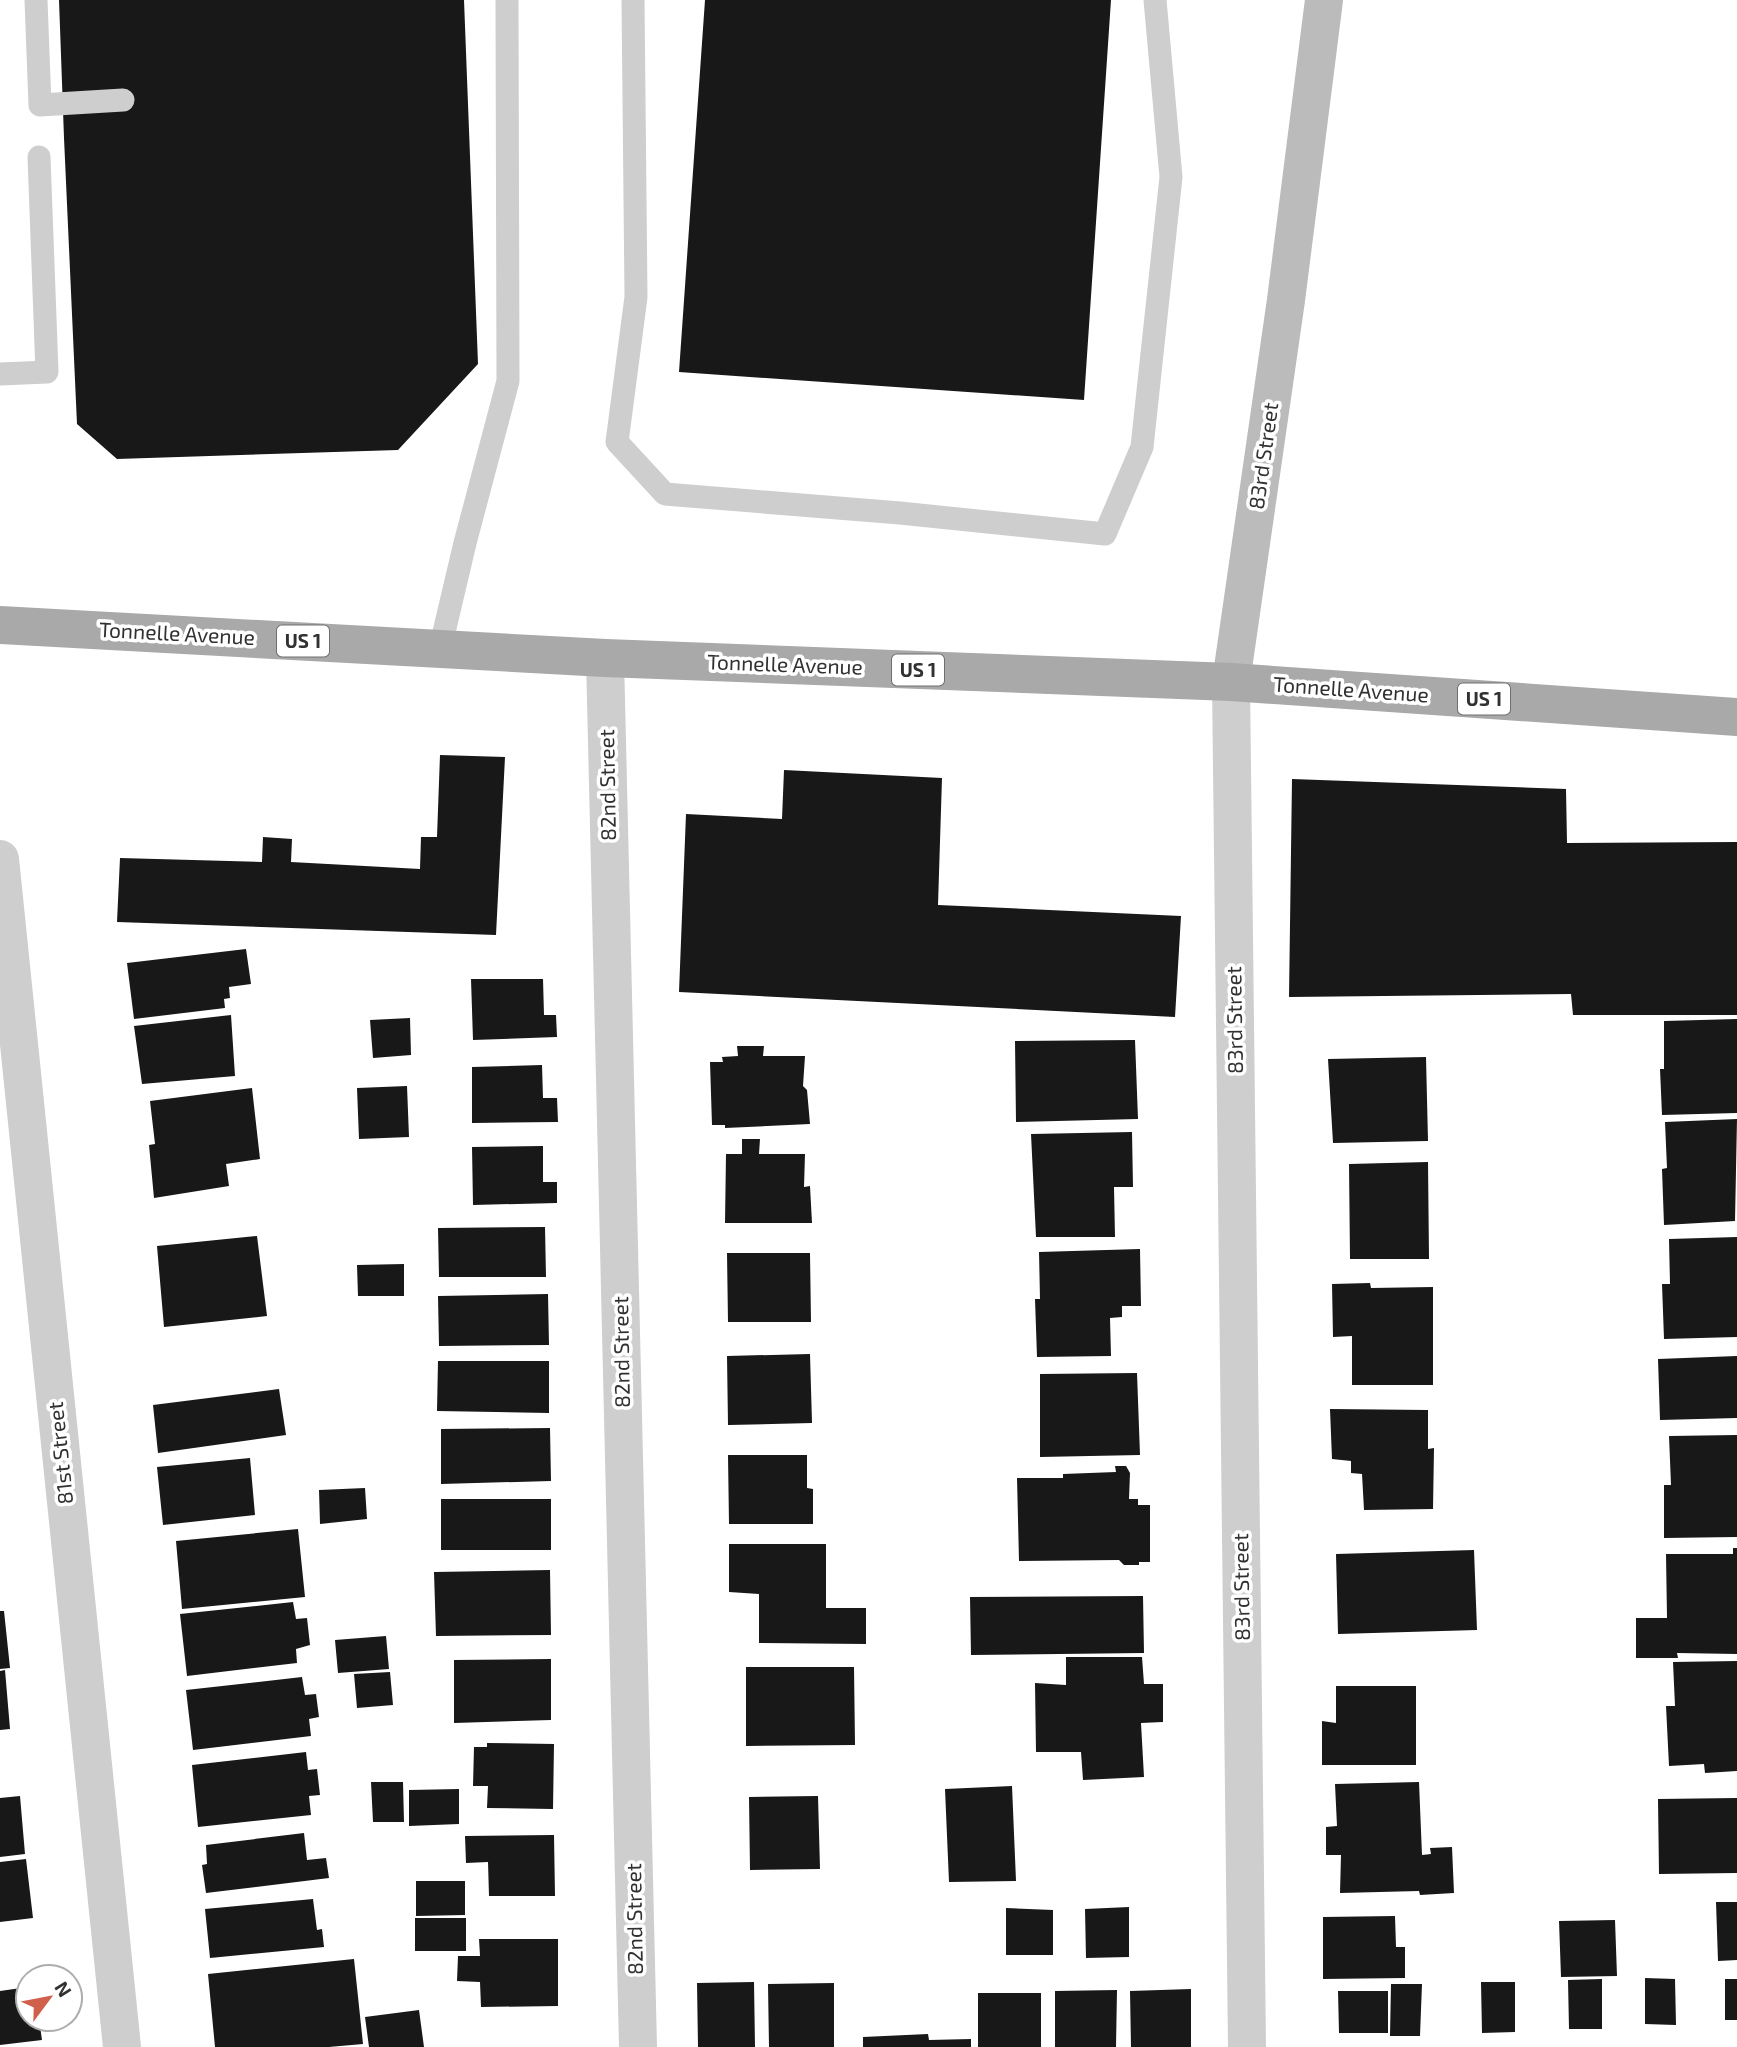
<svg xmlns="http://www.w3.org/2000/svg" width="1737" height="2047" font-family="'Exo 2',sans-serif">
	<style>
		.building { fill: #181818 }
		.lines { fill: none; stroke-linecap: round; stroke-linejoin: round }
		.lane { stroke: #cecece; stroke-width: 23 }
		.street { stroke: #cecece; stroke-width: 38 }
		.secondary { stroke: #bbb; stroke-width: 38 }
		.primary { stroke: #a9a9a9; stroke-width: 38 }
		.labels { text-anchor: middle; stroke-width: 7; stroke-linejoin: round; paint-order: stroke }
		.shield { fill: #fff; stroke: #6f6f6f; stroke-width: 2 }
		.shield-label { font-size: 19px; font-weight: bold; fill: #313131 }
		.street-label { font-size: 21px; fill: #313131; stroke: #fff }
	</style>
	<rect width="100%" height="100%" fill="#fff"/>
	<!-- building -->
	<path class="building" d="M 59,0 L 464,0 L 478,364 L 398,450 L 117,459 L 77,424 L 64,138 Z
		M 705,0 L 1111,0 L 1084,400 L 679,372 Z
		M 440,755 L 505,757 L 496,935 L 117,922 L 120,858 L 262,862 L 263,837 L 292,839 L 291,862 L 420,869 L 421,837 L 437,837 Z
		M 784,770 L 942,778 L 938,905 L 1181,916 L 1175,1017 L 679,992 L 686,814 L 782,819 Z
		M 1292,779 L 1566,789 L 1567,843 L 1737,842 L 1737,1015 L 1573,1015 L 1571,994 L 1289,997 Z
		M 246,949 L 251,984 L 229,987 L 230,998 L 224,999 L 225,1008 L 134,1019 L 127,963 Z
		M 471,979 L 543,979 L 544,1015 L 556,1015 L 557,1037 L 473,1040 Z
		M 231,1015 L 235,1076 L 142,1084 L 134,1026 Z
		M 410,1018 L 411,1055 L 373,1058 L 370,1020 Z
		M 1737,1019 L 1737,1113 L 1662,1115 L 1660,1069 L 1664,1069 L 1664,1021 Z
		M 1135,1040 L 1138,1119 L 1016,1122 L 1015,1041 Z
		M 737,1046 L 764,1046 L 763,1056 L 805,1056 L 803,1086 L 807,1090 L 810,1124 L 725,1128 L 725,1125 L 712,1125 L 710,1062 L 723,1062 L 722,1057 L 738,1056 Z
		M 1426,1057 L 1428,1141 L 1333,1143 L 1328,1059 Z
		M 542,1065 L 543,1098 L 557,1098 L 558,1122 L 472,1123 L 472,1067 Z
		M 407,1086 L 409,1137 L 359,1139 L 357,1088 Z
		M 252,1088 L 260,1159 L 226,1164 L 229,1186 L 154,1198 L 149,1145 L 155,1144 L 150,1101 Z
		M 1737,1119 L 1735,1221 L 1664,1225 L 1662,1169 L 1667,1168 L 1665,1122 Z
		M 1132,1132 L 1133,1187 L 1114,1187 L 1115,1237 L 1036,1237 L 1031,1134 Z
		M 742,1139 L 760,1139 L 759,1154 L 805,1154 L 804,1187 L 810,1186 L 812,1223 L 725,1223 L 726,1154 L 742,1154 Z
		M 543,1146 L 543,1182 L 557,1182 L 557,1203 L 473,1205 L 472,1147 Z
		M 1428,1162 L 1429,1259 L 1350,1259 L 1349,1164 Z
		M 545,1227 L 546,1277 L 439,1277 L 438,1228 Z
		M 257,1236 L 267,1316 L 164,1327 L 157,1246 Z
		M 1737,1237 L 1737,1337 L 1664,1339 L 1662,1284 L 1670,1284 L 1669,1239 Z
		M 1140,1249 L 1141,1306 L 1122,1306 L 1122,1317 L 1110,1318 L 1111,1356 L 1037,1357 L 1035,1299 L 1040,1299 L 1039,1252 Z
		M 727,1253 L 810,1253 L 811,1322 L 728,1322 Z
		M 404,1264 L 404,1296 L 358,1296 L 357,1265 Z
		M 1370,1283 L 1371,1288 L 1433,1287 L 1433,1385 L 1352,1385 L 1352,1336 L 1333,1337 L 1332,1284 Z
		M 548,1294 L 549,1345 L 439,1346 L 438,1296 Z
		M 810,1354 L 812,1423 L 728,1425 L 727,1356 Z
		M 1737,1356 L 1737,1418 L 1660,1420 L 1658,1359 Z
		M 438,1361 L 549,1361 L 549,1413 L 437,1411 Z
		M 1137,1373 L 1140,1455 L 1040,1457 L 1040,1374 Z
		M 279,1389 L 286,1435 L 158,1453 L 153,1405 Z
		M 1330,1409 L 1428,1410 L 1428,1449 L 1434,1448 L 1433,1509 L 1364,1510 L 1362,1474 L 1351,1473 L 1351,1461 L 1332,1459 Z
		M 550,1428 L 551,1481 L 441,1484 L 441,1429 Z
		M 1737,1435 L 1737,1537 L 1664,1538 L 1664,1485 L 1671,1485 L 1669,1436 Z
		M 728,1455 L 807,1455 L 807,1488 L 813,1489 L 813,1524 L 729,1524 Z
		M 250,1458 L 255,1515 L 163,1525 L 157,1467 Z
		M 1115,1466 L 1126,1466 L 1130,1473 L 1129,1499 L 1138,1499 L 1138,1505 L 1150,1505 L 1150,1562 L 1139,1562 L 1139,1565 L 1124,1565 L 1119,1560 L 1019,1561 L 1017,1478 L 1063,1478 L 1063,1474 L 1116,1472 Z
		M 365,1488 L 367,1519 L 320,1524 L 319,1490 Z
		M 441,1499 L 551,1499 L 551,1550 L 441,1550 Z
		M 298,1529 L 305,1597 L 182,1609 L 176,1541 Z
		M 729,1544 L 826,1544 L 826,1608 L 866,1608 L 866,1644 L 759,1643 L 759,1594 L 729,1592 Z
		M 1733,1548 L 1737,1548 L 1737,1654 L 1677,1653 L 1678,1658 L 1636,1658 L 1636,1618 L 1667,1618 L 1666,1554 L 1733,1554 Z
		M 1474,1550 L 1477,1630 L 1338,1634 L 1336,1554 Z
		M 550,1570 L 551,1635 L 436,1636 L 434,1572 Z
		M 1143,1596 L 1144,1653 L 971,1655 L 970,1597 Z
		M 293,1602 L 296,1619 L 307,1618 L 310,1645 L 296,1649 L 297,1663 L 187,1676 L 180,1614 Z
		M 0,1611 L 4,1611 L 10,1668 L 0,1669 Z
		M 386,1636 L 389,1669 L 338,1673 L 335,1640 Z
		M 1066,1657 L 1142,1657 L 1144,1684 L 1163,1684 L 1163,1722 L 1141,1723 L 1144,1777 L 1083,1780 L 1081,1752 L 1036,1752 L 1035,1683 L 1066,1685 Z
		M 551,1659 L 551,1720 L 454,1723 L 454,1660 Z
		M 1737,1661 L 1737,1771 L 1705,1773 L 1704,1764 L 1669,1766 L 1666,1706 L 1675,1706 L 1673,1662 Z
		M 746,1667 L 854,1667 L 855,1745 L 746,1746 Z
		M 5,1670 L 10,1729 L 0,1730 L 0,1671 Z
		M 390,1672 L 393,1705 L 357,1708 L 354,1674 Z
		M 302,1677 L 305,1695 L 316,1694 L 319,1717 L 309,1719 L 311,1736 L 193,1750 L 186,1690 Z
		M 1336,1686 L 1416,1686 L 1416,1765 L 1322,1765 L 1322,1721 L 1336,1723 Z
		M 487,1743 L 554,1744 L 553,1809 L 487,1808 L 488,1786 L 473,1786 L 474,1747 L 487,1747 Z
		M 306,1752 L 308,1770 L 317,1769 L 320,1795 L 309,1796 L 311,1815 L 198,1827 L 192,1765 Z
		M 371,1782 L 403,1782 L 404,1822 L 373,1822 Z
		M 1419,1782 L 1422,1855 L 1431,1854 L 1430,1848 L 1452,1847 L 1454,1893 L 1420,1895 L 1419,1891 L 1340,1893 L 1341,1855 L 1326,1855 L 1326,1827 L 1337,1826 L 1335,1784 Z
		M 1012,1786 L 1016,1881 L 949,1882 L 945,1789 Z
		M 459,1789 L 459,1824 L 409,1826 L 409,1790 Z
		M 20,1796 L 25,1854 L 0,1857 L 0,1798 Z
		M 818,1796 L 820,1869 L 750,1870 L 749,1797 Z
		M 1737,1798 L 1737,1873 L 1659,1874 L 1658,1799 Z
		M 304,1833 L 307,1860 L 326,1858 L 329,1878 L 206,1893 L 202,1865 L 207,1864 L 206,1845 Z
		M 554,1835 L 555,1896 L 489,1896 L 488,1862 L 466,1863 L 465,1836 Z
		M 26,1859 L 33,1918 L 0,1922 L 0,1862 Z
		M 416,1881 L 465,1881 L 465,1915 L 416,1916 Z
		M 313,1899 L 317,1930 L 322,1929 L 324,1947 L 210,1958 L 205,1909 Z
		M 1716,1902 L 1737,1902 L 1737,1960 L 1718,1961 Z
		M 1129,1907 L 1129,1957 L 1086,1958 L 1085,1909 Z
		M 1006,1908 L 1053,1910 L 1053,1955 L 1006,1955 Z
		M 1395,1916 L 1396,1947 L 1405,1947 L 1405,1978 L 1323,1979 L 1323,1917 Z
		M 415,1918 L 466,1918 L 466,1951 L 415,1951 Z
		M 1615,1920 L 1617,1976 L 1561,1977 L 1559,1921 Z
		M 479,1939 L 558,1939 L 558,2006 L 481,2007 L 480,1982 L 457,1981 L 458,1956 L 480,1956 Z
		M 354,1959 L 363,2044 L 329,2047 L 215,2047 L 208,1974 Z
		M 1645,1978 L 1675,1979 L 1676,2025 L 1645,2024 Z
		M 1602,1979 L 1602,2029 L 1569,2029 L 1568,1980 Z
		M 1725,1979 L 1737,1979 L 1737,2020 L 1725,2020 Z
		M 754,1982 L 755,2047 L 698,2047 L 697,1983 Z
		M 1481,1982 L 1515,1982 L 1515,2032 L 1482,2033 Z
		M 834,1983 L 834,2047 L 769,2047 L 768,1984 Z
		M 1391,1984 L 1422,1984 L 1420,2036 L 1390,2036 Z
		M 28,1987 L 28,2019 L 39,2019 L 42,2040 L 0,2045 L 0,1991 Z
		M 1191,1989 L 1191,2047 L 1131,2047 L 1130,1991 Z
		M 1117,1990 L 1116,2047 L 1055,2047 L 1055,1991 Z
		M 1338,1991 L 1388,1991 L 1388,2033 L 1339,2033 Z
		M 978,1993 L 1041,1993 L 1041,2047 L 978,2047 Z
		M 419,2010 L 424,2047 L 369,2047 L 365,2017 Z
		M 928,2034 L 929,2040 L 971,2039 L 971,2047 L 863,2047 L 863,2037 Z"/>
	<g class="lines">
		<!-- lane -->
		<path class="lane" d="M 36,0 L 40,105 L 123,100
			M 633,0 L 636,297 L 617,442 L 665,494 L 900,513 L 1105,534 L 1142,447 L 1171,177 L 1155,0
			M 0,374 L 47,372 L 39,157
			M 440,649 L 465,543 L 508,381 L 507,0"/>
		<!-- street -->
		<path class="street" d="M 605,658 L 638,2047
			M 1231,682 L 1247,2047
			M 0,859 L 122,2047"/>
		<!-- secondary -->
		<path class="secondary" d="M 1231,682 L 1286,300 L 1324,0"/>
		<!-- primary -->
		<path class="primary" d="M 0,625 L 605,658 L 1231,682 L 1737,717"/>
	</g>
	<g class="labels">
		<!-- shield labels -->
		<g class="shield">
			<rect x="277" y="625.5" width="52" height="31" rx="5"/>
			<rect x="892" y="654.5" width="52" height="31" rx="5"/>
			<rect x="1458" y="683.5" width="52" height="31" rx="5"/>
		</g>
		<g class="shield-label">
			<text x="303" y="648">US 1</text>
			<text x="918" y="677">US 1</text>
			<text x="1484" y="706">US 1</text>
		</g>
		<!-- street labels -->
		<g class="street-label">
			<text transform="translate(1264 456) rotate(-82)" y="7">83rd Street</text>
			<text transform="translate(177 634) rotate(3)" y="7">Tonnelle Avenue</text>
			<text transform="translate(785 665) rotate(2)" y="7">Tonnelle Avenue</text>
			<text transform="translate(1351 690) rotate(4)" y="7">Tonnelle Avenue</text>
			<text transform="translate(608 785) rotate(-91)" y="7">82nd Street</text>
			<text transform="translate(1235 1020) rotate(-91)" y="7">83rd Street</text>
			<text transform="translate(622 1352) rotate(-91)" y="7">82nd Street</text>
			<text transform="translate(61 1453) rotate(-96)" y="7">81st Street</text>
			<text transform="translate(1242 1587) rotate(-91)" y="7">83rd Street</text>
			<text transform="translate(635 1919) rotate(-91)" y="7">82nd Street</text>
		</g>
	</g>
	<!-- north arrow -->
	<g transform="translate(49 1998) rotate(58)"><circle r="33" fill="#ffffff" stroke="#adadad" stroke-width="2"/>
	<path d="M0-5L12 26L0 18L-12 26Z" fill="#d05f4b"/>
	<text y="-10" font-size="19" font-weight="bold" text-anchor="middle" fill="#313131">N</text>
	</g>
</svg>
